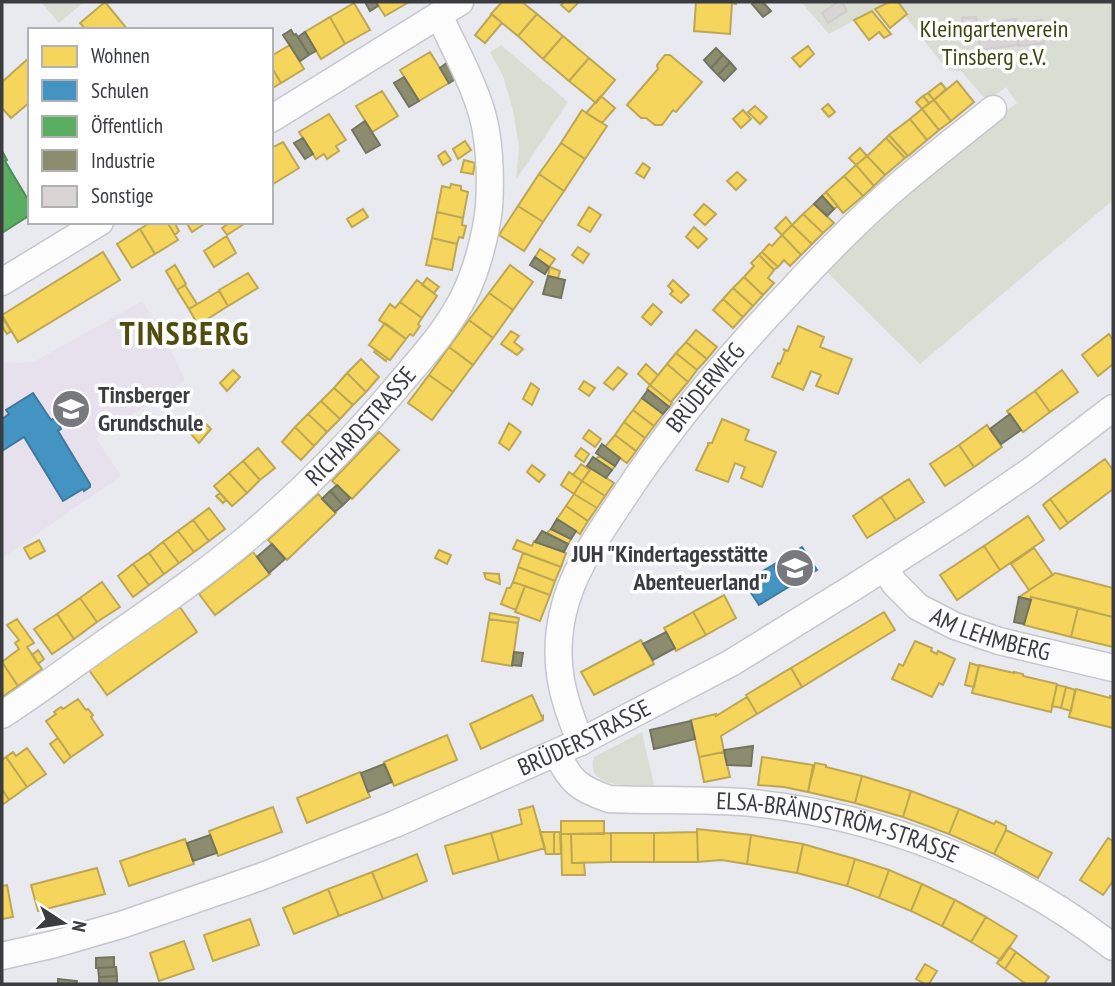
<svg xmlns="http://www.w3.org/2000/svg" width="1115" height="986" font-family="'PT Sans Narrow',sans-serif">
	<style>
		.education { fill: #e7e1ee }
		.green { fill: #d9ddd2 }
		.homes { fill: #f6d55c; stroke: #bea754; stroke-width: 2 }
		.schools { fill: #4393c3; stroke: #40799c; stroke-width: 2 }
		.public { fill: #5aae61; stroke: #508c57; stroke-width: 2 }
		.industry { fill: #8c8c6e; stroke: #737460; stroke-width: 2 }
		.building { fill: #d9d5d5; stroke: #ceccce; stroke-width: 2 }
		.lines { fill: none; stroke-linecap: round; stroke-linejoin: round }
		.street-casing { stroke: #c5c7cc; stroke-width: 29 }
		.street { stroke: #fcfcfd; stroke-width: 26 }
		.labels { text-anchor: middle; stroke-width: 7; stroke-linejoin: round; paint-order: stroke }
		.park-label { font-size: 24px; fill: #3d450e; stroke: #fff }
		.street-label { font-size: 24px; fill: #3a3c40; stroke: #fff }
		.poi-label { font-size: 24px; font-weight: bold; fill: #3a3c40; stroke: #fff; text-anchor: start }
		.district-label { font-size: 32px; font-weight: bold; letter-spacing: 2px; fill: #504c0d; stroke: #fff }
	</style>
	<rect width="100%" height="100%" fill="#e8eaf0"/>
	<!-- education -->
	<path class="education" d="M 142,301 L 168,343 L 185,381 L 96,438 L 121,476 L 2,558 L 2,363 L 34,362 Z"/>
	<!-- green -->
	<path class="green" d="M 41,2 L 84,2 L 59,23 Z
		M 801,2 L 889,2 L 829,34 Z
		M 898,2 L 1113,2 L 1113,200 L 920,364 L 824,269 L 969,139 L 1017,103 L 1006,87 L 987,101 L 961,71 L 947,70 L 905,16 L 907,14 Z
		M 501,45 L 568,102 L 516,180 L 519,147 L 513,110 L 503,76 L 490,52 Z
		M 642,732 L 654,785 C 636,785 583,790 594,757 Z"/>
	<!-- homes -->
	<path class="homes" d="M 105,2 L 128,30 L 86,30 L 80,23 Z
		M 376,2 L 409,2 L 385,16 Z
		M 502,2 L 522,2 L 537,14 L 518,36 L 491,14 Z
		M 564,2 L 579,2 L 569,12 L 561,5 Z
		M 696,2 L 737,2 L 736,4 L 732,3 L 730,34 L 694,31 Z
		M 889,2 L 898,2 L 907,14 L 890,28 L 875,9 Z
		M 354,3 L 370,30 L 345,44 L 330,17 Z
		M 872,11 L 891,34 L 884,38 L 879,32 L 869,40 L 854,20 Z
		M 492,14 L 502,23 L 485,43 L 475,35 Z
		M 537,14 L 563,36 L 543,59 L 518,36 Z
		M 330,17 L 345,44 L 321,59 L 305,32 Z
		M 563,36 L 589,58 L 569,81 L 543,59 Z
		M 290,45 L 304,69 L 281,83 L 271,66 L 271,56 Z
		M 808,46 L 814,54 L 800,67 L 792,58 Z
		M 430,52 L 449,83 L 419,101 L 400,70 Z
		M 665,55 L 670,55 L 702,82 L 676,112 L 673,110 L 662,125 L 655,125 L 646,118 L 641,118 L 627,105 L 658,69 L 657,65 Z
		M 30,57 L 30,102 L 11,118 L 2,108 L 2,82 Z
		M 589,58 L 615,80 L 596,103 L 569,81 Z
		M 271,66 L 281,83 L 271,89 Z
		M 957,81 L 974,102 L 951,121 L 934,100 Z
		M 941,83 L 946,89 L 934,100 L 928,93 Z
		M 382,91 L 398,116 L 372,132 L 356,106 Z
		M 928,93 L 934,100 L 929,103 L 923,96 Z
		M 601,96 L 615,108 L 602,123 L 586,113 Z
		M 923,96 L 929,103 L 922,109 L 916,102 Z
		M 934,100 L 951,121 L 939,130 L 922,109 Z
		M 828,104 L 835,112 L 829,117 L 822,109 Z
		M 755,106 L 767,117 L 760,124 L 748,112 Z
		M 922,109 L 939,130 L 927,140 L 910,119 Z
		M 582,110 L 607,126 L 585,159 L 561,143 Z
		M 743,110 L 751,119 L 741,128 L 733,119 Z
		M 329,114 L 346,140 L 336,146 L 339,151 L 327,159 L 324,154 L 316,159 L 299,132 Z
		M 910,119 L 927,140 L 908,156 L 889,135 Z
		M 889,135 L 908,156 L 905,158 L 886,138 Z
		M 886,138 L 905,158 L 885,175 L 867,156 Z
		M 465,141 L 471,150 L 458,159 L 453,149 Z
		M 283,142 L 299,168 L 273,184 L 271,182 L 271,148 Z
		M 561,143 L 585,159 L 564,191 L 539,174 Z
		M 860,148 L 867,156 L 856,165 L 849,158 Z
		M 445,151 L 451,160 L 443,165 L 438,156 Z
		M 867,156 L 885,175 L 874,186 L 856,165 Z
		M 464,160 L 475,163 L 473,174 L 461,172 Z
		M 643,163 L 650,168 L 644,178 L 636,173 Z
		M 856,165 L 874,186 L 863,196 L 844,176 Z
		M 737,172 L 746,180 L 736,190 L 727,181 Z
		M 539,174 L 564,191 L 543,222 L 518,206 Z
		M 844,176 L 863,196 L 843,213 L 826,192 Z
		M 451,184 L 461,186 L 461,190 L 468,192 L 463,218 L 437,212 L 442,186 L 450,188 Z
		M 826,192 L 838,206 L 834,209 L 822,196 Z
		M 704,204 L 716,214 L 705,225 L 694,215 Z
		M 814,204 L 834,223 L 823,233 L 803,214 Z
		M 518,206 L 543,222 L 524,251 L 499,235 Z
		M 589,207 L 601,215 L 590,232 L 578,225 Z
		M 363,209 L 368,217 L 352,227 L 347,219 Z
		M 437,212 L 463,218 L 462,225 L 466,226 L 463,238 L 459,237 L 457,244 L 432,238 Z
		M 803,214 L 823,233 L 812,244 L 792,225 Z
		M 786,217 L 792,225 L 782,235 L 775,228 Z
		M 151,222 L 167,222 L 178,240 L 155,254 L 140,229 Z
		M 167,222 L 174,222 L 179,231 L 175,235 Z
		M 186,222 L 207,222 L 192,232 Z
		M 231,222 L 243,222 L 244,224 L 227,235 L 222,228 Z
		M 792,225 L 812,244 L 801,255 L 782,235 Z
		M 694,227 L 707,239 L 698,248 L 686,237 Z
		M 140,229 L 155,254 L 132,268 L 117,244 Z
		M 782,235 L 801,255 L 790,266 L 784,260 L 778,267 L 762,252 L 769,244 L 772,246 Z
		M 225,237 L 227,237 L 236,253 L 214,267 L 204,251 Z
		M 432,238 L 457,244 L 452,270 L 426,265 Z
		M 578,247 L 589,254 L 583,263 L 572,255 Z
		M 540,249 L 555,259 L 549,267 L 535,257 Z
		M 103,252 L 120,280 L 18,342 L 2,315 Z
		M 762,252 L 778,267 L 774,270 L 759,255 Z
		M 759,255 L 774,270 L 768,278 L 774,283 L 763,295 L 744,277 L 754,266 L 751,263 Z
		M 175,265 L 186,284 L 177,290 L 166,271 Z
		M 510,265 L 533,282 L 513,310 L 489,293 Z
		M 550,267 L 560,271 L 558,278 L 548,276 Z
		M 248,273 L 258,288 L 228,306 L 219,290 Z
		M 744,277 L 763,295 L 753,306 L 733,288 Z
		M 427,278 L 439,287 L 434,293 L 422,285 Z
		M 417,280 L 437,296 L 422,318 L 400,302 Z
		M 673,280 L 689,295 L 681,303 L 670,294 L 673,291 L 668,286 Z
		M 185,285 L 197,304 L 189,309 L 177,290 Z
		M 733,288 L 753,306 L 743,317 L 723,299 Z
		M 219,291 L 228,306 L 198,325 L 189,309 Z
		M 489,293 L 513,310 L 493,338 L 469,320 Z
		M 723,299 L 743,317 L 733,328 L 713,310 Z
		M 400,302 L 422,318 L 418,324 L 420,326 L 413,336 L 410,334 L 406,339 L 379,320 L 390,304 L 395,308 Z
		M 653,304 L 662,312 L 651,325 L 642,317 Z
		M 4,320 L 11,331 L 7,334 L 2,326 L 2,322 Z
		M 469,320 L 493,338 L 473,365 L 449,347 Z
		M 385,323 L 406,339 L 390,360 L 369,345 Z
		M 798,326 L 824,337 L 820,347 L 852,359 L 838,394 L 816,386 L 821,375 L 811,371 L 803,390 L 772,377 L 778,363 L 780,364 L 785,351 L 783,349 L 788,351 Z
		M 696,330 L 717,347 L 707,359 L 686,342 Z
		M 511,331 L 519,336 L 514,342 L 523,349 L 517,355 L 501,344 Z
		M 1109,334 L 1113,340 L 1113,364 L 1098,376 L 1082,355 Z
		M 686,342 L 707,359 L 697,370 L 676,353 Z
		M 449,347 L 473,365 L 453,392 L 429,375 Z
		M 375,350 L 387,358 L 386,361 L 374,352 Z
		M 676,353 L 697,370 L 688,382 L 667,364 Z
		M 361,359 L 379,377 L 366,392 L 347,373 Z
		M 646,364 L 658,375 L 650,385 L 638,374 Z
		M 667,364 L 688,382 L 671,402 L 650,385 Z
		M 618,367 L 627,374 L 613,390 L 604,383 Z
		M 233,370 L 240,377 L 227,391 L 220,383 Z
		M 1062,370 L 1078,392 L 1050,412 L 1035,391 Z
		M 347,373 L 366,392 L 353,405 L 334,388 Z
		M 429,375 L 453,392 L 432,420 L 408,403 Z
		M 584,381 L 595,388 L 589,396 L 579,389 Z
		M 531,383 L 539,389 L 532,405 L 523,399 Z
		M 650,385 L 672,403 L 669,407 L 647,389 Z
		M 334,388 L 353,405 L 340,419 L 321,401 Z
		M 1035,391 L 1050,412 L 1023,432 L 1007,411 Z
		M 642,398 L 663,414 L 654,426 L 633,410 Z
		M 321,401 L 340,419 L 327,432 L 308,414 Z
		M 633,410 L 654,426 L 645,438 L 624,422 Z
		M 308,414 L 327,432 L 314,446 L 295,427 Z
		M 722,419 L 749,430 L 745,440 L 776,452 L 762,487 L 741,478 L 745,467 L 735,463 L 728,482 L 696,470 L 709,443 L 707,443 L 712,443 Z
		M 204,422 L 211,429 L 199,443 L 191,434 Z
		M 624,422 L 645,438 L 636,451 L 615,435 Z
		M 509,423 L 521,432 L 509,450 L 499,443 Z
		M 987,425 L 1002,447 L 974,467 L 959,445 Z
		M 295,427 L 314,446 L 301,460 L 282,442 Z
		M 589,430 L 601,439 L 595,447 L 583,438 Z
		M 379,432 L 399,450 L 352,499 L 332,481 Z
		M 615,435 L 636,451 L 627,463 L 605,447 Z
		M 959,445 L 974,467 L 945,486 L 930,464 Z
		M 258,448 L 275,468 L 260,480 L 243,461 Z
		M 581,448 L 589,454 L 584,462 L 575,456 Z
		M 599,456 L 615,466 L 612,470 L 596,459 Z
		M 1105,459 L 1113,470 L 1113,489 L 1068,523 L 1050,499 Z
		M 243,461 L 260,480 L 247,493 L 229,473 Z
		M 581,464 L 590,470 L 582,481 L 573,475 Z
		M 532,465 L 545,475 L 539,482 L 527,472 Z
		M 591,468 L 614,483 L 605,496 L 582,481 Z
		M 569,472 L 582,481 L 574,494 L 561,485 Z
		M 229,473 L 247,493 L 232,506 L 214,486 Z
		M 909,479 L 924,502 L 896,520 L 881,497 Z
		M 582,481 L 605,496 L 597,508 L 574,494 Z
		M 220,493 L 226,500 L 223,503 L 216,496 Z
		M 318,494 L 336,513 L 287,560 L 268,540 Z
		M 574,494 L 597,508 L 588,521 L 566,506 Z
		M 881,497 L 896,520 L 867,538 L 853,516 Z
		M 1050,499 L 1068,523 L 1060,529 L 1043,505 Z
		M 566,506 L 588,521 L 580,534 L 557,519 Z
		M 209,508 L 225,529 L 209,541 L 193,520 Z
		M 1028,516 L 1044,540 L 1000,570 L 984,546 Z
		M 193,520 L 209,541 L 194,552 L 178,531 Z
		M 551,529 L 571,539 L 568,544 L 547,533 Z
		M 178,531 L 194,552 L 179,563 L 163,542 Z
		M 39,540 L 45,551 L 30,559 L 24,548 Z
		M 517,540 L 532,546 L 534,541 L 566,553 L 561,567 L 513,549 Z
		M 163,542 L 179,563 L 164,574 L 149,553 Z
		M 984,546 L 1000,570 L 957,600 L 940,575 Z
		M 1034,548 L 1053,575 L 1029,590 L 1011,564 Z
		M 439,550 L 451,555 L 447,564 L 435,558 Z
		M 253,552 L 270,574 L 215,615 L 199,594 Z
		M 149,553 L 164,574 L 149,585 L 133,564 Z
		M 523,553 L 561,567 L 555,581 L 518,567 Z
		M 133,564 L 149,585 L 133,597 L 118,576 Z
		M 518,567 L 555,581 L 550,595 L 513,582 Z
		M 484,573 L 499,574 L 500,584 L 486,579 Z
		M 1055,573 L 1113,588 L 1113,617 L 1031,597 L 1031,600 L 1019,597 Z
		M 102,582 L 120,607 L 97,622 L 80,598 Z
		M 513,582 L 525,586 L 516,610 L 501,604 L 507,588 L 510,588 Z
		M 525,586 L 550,595 L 540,621 L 515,612 Z
		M 724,595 L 736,618 L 706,635 L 693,612 Z
		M 1031,597 L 1078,608 L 1071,637 L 1024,625 Z
		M 80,598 L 97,622 L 74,639 L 57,614 Z
		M 180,607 L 197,632 L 107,695 L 89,670 Z
		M 1078,608 L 1113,617 L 1113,647 L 1071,637 Z
		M 693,612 L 706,635 L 676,651 L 664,628 Z
		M 884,612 L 895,630 L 802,687 L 791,668 Z
		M 490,613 L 519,618 L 518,623 L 489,619 Z
		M 57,614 L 74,639 L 52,654 L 34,629 Z
		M 17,619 L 34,643 L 27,647 L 42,669 L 18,686 L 2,662 L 19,649 L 15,643 L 19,640 L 7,625 Z
		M 489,619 L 518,623 L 512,666 L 482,661 Z
		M 641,640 L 654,664 L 594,695 L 581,672 Z
		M 915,641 L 932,648 L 931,651 L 937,654 L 938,651 L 955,659 L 943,685 L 939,683 L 932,697 L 892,679 L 899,664 L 903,666 Z
		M 38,650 L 44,659 L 38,664 L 32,655 Z
		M 2,662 L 18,686 L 2,697 Z
		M 970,663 L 979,666 L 974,687 L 965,685 Z
		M 979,665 L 1014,673 L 1014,672 L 1023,674 L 1023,676 L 1057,684 L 1051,712 L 972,693 Z
		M 791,668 L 802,687 L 757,714 L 746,695 Z
		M 1057,685 L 1066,687 L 1061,708 L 1052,706 Z
		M 1066,687 L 1075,690 L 1071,711 L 1061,708 Z
		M 1076,689 L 1110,698 L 1110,696 L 1113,697 L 1113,728 L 1069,717 Z
		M 532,695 L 542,717 L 543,716 L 543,720 L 481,749 L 470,724 Z
		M 747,697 L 757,714 L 721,736 L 724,752 L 699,757 L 691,720 L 716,714 L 716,716 Z
		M 78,699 L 86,710 L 88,709 L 93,715 L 91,717 L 103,735 L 71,757 L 46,721 L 56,714 L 54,712 L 61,707 L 63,709 Z
		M 447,735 L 457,760 L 394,786 L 384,762 Z
		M 58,738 L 71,757 L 64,763 L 50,744 Z
		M 27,748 L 46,774 L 27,787 L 6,757 L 13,752 L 16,756 Z
		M 724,752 L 730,777 L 704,782 L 699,757 Z
		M 6,757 L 27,787 L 9,800 L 2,789 L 2,760 Z
		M 762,757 L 813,765 L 808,792 L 784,787 L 758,785 Z
		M 815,763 L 826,765 L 826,767 L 862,776 L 855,803 L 808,792 Z
		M 360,772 L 370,797 L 307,823 L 297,798 Z
		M 862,776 L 911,791 L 903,817 L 855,803 Z
		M 2,789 L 9,800 L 2,805 Z
		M 911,791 L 959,809 L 949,834 L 903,817 Z
		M 533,806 L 545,848 L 499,861 L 491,833 L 522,824 L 519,810 Z
		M 273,807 L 282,832 L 218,856 L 209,831 Z
		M 959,809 L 994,824 L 996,821 L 1006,826 L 1006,830 L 994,854 L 949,834 Z
		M 561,821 L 604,821 L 604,834 L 561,834 Z
		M 697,829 L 751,835 L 747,864 L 721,860 L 698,862 Z
		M 1006,830 L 1052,853 L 1038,878 L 994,854 Z
		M 540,832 L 554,832 L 554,854 L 546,854 Z
		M 554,832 L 560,832 L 561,854 L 554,854 Z
		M 697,832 L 698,862 L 654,862 L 654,833 Z
		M 491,833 L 499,861 L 453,874 L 445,846 Z
		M 611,833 L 654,833 L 654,862 L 611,862 Z
		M 611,833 L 611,862 L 572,863 L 571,834 Z
		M 561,834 L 571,834 L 572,863 L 584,863 L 585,875 L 562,875 Z
		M 751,835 L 803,844 L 797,873 L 747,864 Z
		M 1108,838 L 1113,841 L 1113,881 L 1103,895 L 1080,880 Z
		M 185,839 L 194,864 L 129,886 L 120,861 Z
		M 803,844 L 855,859 L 847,886 L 797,873 Z
		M 417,854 L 427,881 L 383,899 L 372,872 Z
		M 855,859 L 889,870 L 879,898 L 847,886 Z
		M 97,868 L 105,894 L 38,911 L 31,885 Z
		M 889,870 L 922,884 L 911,911 L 879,898 Z
		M 372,872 L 383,899 L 339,916 L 328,889 Z
		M 922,884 L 955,900 L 942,926 L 911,911 Z
		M 7,885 L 13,917 L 2,919 L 2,886 Z
		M 328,889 L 339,916 L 294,934 L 283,908 Z
		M 955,900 L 986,917 L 971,942 L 942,926 Z
		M 986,917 L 1017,936 L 1001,960 L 971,942 Z
		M 250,919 L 259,945 L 213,961 L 204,935 Z
		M 184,941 L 194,969 L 159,981 L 150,953 Z
		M 1009,947 L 1016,952 L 1005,969 L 997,963 Z
		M 1016,952 L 1049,977 L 1044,984 L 1026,984 L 1005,969 Z
		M 925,964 L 937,971 L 929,984 L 925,984 L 916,979 Z"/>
	<!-- schools -->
	<path class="schools" d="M 33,393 L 51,420 L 55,418 L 57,420 L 61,429 L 58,431 L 90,484 L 90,487 L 84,491 L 83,489 L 63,501 L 24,437 L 2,451 L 2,419 L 9,414 L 6,410 Z
		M 802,547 L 817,570 L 787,588 L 773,565 Z
		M 773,565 L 787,588 L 759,605 L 744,582 Z"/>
	<!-- public -->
	<path class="public" d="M 2,151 L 7,160 L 5,161 L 30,203 L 30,215 L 2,233 Z"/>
	<!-- industry -->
	<path class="industry" d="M 365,2 L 376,2 L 378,6 L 370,11 Z
		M 755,2 L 763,2 L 771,11 L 763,17 L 752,4 Z
		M 291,30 L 294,35 L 296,34 L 309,55 L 300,61 L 283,35 Z
		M 305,32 L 316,51 L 309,55 L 298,37 Z
		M 716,48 L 723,55 L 711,68 L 704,60 Z
		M 723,55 L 730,62 L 718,75 L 711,68 Z
		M 448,62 L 457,78 L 449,83 L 440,68 Z
		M 730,62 L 736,69 L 724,81 L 718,75 Z
		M 404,77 L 419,101 L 409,107 L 394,83 Z
		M 365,121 L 380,145 L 366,153 L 352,130 Z
		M 303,138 L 313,154 L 305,159 L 294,143 Z
		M 822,196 L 834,209 L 827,216 L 814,204 Z
		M 535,257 L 549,267 L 545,274 L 530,265 Z
		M 548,276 L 565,280 L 561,298 L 543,294 Z
		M 648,390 L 669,407 L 663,414 L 642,398 Z
		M 1010,414 L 1021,430 L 1001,444 L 990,429 Z
		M 602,444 L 620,458 L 615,466 L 596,453 Z
		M 593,457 L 612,470 L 606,478 L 587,466 Z
		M 337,485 L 350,498 L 343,505 L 330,491 Z
		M 330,491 L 343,505 L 335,512 L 322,499 Z
		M 557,519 L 576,531 L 571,539 L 551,529 Z
		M 542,531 L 568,544 L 564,552 L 535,542 Z
		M 272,544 L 285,559 L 269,573 L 257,557 Z
		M 1019,597 L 1031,600 L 1024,624 L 1014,622 Z
		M 666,632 L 675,648 L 653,660 L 643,644 Z
		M 514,652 L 523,653 L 521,666 L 512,665 Z
		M 691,721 L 695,739 L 654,749 L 650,730 Z
		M 753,746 L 751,766 L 727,765 L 724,750 Z
		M 384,764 L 392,782 L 368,792 L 361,773 Z
		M 210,835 L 217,853 L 193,861 L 187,843 Z
		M 114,957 L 114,967 L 96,968 L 96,958 Z
		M 116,967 L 117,976 L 99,977 L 98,968 Z
		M 117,976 L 117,984 L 99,984 L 99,977 Z
		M 58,979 L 77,981 L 76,984 L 58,984 Z"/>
	<!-- building -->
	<path class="building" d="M 838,2 L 842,2 L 847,11 L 828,23 L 822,13 Z
		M 976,17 L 979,32 L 963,34 L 962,18 Z
		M 1016,19 L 1018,45 L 980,50 L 978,24 Z
		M 1042,20 L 1044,43 L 1019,46 L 1016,23 Z"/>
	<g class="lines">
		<defs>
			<g id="street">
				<path d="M 271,119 L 460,2"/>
				<path d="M 2,282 L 100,222"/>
				<path id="s1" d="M 884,568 L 895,584 L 918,607 L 955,626 L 999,641 L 1113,668"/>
				<path id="s2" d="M 2,715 C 37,692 71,667 106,642 C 155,608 205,574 251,535 C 304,490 352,441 396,388 C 421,358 448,330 465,294 C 477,269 486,235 489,207 C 491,177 490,136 480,107 C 470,75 453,46 439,15"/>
				<path id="s3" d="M 581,742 C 562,699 552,660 563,613 C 572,571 598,536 621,501 C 670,426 727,358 788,294 C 819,260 851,227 886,196 C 920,166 957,138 993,109"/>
				<path id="s4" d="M 557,753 C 570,782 580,789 609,799 C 657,801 705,799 753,803 C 882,816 1010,867 1113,947"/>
				<path id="s5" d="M 2,956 L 55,944 L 124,924 L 260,877 L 395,824 L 580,742 L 731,663 L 854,587 L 962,518 L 1032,470 L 1113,408"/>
			</g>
		</defs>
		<!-- street casing -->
		<use href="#street" class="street-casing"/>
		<!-- street -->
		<use href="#street" class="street"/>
	</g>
	<!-- icons -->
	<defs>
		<symbol id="school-disc" viewBox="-11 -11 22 22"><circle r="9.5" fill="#77797e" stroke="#fff"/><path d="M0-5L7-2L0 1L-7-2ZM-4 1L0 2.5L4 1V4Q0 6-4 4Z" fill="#fff"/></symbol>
	</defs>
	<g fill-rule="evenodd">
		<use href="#school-disc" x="49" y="387" width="44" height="44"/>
		<use href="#school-disc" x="773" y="546" width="44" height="44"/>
	</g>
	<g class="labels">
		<!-- park labels -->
		<g class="park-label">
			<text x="994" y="37">Kleingartenverein<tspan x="994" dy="28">Tinsberg e.V.</tspan></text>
		</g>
		<!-- street labels -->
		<g class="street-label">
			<text dy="8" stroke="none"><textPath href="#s3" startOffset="401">BRÜDERWEG</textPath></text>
			<text dy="8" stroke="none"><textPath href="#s2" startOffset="462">RICHARDSTRASSE</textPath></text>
			<text dy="8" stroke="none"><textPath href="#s1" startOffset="130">AM LEHMBERG</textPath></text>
			<text dy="8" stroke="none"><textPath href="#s5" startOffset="623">BRÜDERSTRASSE</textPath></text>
			<text dy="8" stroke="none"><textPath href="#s4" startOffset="304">ELSA-BRÄNDSTRÖM-STRASSE</textPath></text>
		</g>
		<!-- poi labels -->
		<g class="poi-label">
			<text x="98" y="403">Tinsberger<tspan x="98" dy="28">Grundschule</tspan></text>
			<text x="768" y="562" text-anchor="end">JUH "Kindertagesstätte<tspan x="768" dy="28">Abenteuerland"</tspan></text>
		</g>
		<!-- district labels -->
		<g class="district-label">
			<text x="185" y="345">TINSBERG</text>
		</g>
	</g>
	<!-- border -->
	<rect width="1115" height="986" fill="none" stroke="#3a3c40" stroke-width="7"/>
	<!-- legend -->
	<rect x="28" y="28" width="245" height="196" fill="#ffffff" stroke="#b0b1b3" stroke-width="2"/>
	<rect x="42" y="46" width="35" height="21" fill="#f6d55c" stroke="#b0b1b3" stroke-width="2"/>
	<text x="91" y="63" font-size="21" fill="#3a3c40">Wohnen</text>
	<rect x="42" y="80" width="35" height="21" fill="#4393c3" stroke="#b0b1b3" stroke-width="2"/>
	<text x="91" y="98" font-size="21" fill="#3a3c40">Schulen</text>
	<rect x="42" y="116" width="35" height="21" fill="#5aae61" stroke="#b0b1b3" stroke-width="2"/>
	<text x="91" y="133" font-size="21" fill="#3a3c40">Öffentlich</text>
	<rect x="42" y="150" width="35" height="21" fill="#8c8c6e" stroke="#b0b1b3" stroke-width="2"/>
	<text x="91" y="168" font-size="21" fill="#3a3c40">Industrie</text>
	<rect x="42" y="186" width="35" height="21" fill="#d9d5d5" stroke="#b0b1b3" stroke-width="2"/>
	<text x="91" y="203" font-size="21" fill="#3a3c40">Sonstige</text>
	<!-- north arrow -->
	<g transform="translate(63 923) rotate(102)" stroke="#ffffff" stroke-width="5" paint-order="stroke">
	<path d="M0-5L12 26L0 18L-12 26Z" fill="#3a3c40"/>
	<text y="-10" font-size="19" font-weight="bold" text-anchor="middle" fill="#3a3c40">N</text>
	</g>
</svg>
